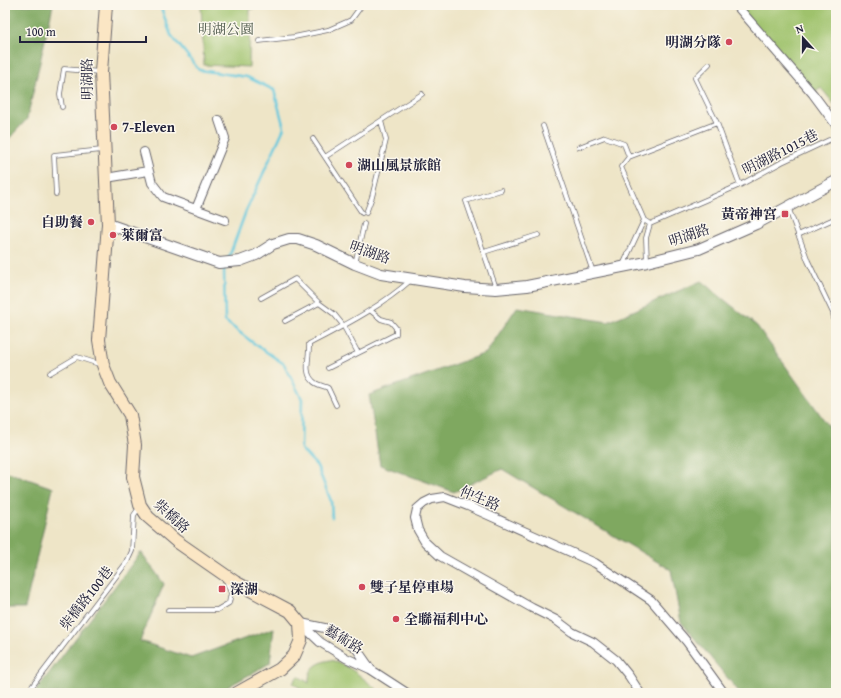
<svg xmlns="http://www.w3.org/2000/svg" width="841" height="698" font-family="'Gentium Book Plus','Noto Serif TC',serif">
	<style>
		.green { fill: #9fc26c; stroke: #607254 }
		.forest { fill: #7fa860; stroke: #50654e }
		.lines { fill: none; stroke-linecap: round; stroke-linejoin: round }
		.stream { stroke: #60c7dd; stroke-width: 2.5 }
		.service-casing { stroke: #69666c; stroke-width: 5.5 }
		.minor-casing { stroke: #69666c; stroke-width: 10 }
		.tertiary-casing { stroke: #69666c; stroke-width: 12 }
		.secondary-casing { stroke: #69666c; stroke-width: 14 }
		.service { stroke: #fff; stroke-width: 4 }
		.minor { stroke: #fff; stroke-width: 8 }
		.tertiary { stroke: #fff; stroke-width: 10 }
		.secondary { stroke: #fbe6c4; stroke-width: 12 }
		.poi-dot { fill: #d1495b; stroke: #fbf7ec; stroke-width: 1.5 }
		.labels { text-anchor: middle; stroke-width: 3; stroke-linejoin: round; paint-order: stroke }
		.park-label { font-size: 14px; fill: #4e5a4c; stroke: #fbf7ec }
		.poi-label { font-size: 14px; font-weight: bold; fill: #22223b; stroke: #fbf7ec; text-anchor: start }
		.street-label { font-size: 14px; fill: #22223b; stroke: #fbf7ec }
	</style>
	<rect width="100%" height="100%" fill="#fbf7ec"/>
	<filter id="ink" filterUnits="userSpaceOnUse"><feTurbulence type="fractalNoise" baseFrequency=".025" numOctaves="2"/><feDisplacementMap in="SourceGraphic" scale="8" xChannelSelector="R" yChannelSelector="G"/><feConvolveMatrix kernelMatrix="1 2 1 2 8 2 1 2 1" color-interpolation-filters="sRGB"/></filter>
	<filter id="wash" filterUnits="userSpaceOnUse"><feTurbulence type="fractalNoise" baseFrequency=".012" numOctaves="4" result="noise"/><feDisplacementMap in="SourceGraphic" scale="16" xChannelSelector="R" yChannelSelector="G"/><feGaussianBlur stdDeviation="0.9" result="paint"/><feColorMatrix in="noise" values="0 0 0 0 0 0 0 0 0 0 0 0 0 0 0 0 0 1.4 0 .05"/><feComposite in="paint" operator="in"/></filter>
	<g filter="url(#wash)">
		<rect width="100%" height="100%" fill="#eee5c7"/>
		<!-- green -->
		<path class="green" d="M 201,5 L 282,5 L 250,9 L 249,67 L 204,65 Z
			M 736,5 L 836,5 L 836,106 L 821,88 L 813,94 Z
			M 330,660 C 348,663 367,682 381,693 L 306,693 L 293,683 L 298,676 L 309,683 C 308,669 316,663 330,660 Z"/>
		<!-- forest -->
		<path class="forest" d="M 5,5 L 53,5 L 27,119 L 5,143 Z
			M 701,281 L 757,326 L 832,431 L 836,430 L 836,693 L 740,693 L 681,622 L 671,570 L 502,469 L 454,492 L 380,465 L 369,395 L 486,353 L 517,307 L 608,322 Z
			M 5,471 L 53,488 L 25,608 L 5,608 Z
			M 141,552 L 164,584 L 140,641 L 191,658 L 274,628 L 270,663 L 217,693 L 34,693 Z"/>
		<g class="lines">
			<!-- stream -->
			<path class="stream" d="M 160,5 L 171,35 L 199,70 L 247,77 L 274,90 L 284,128 L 246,211 L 228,260
				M 226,265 L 224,269 L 225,321 L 252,342 L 284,364 L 302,399 L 301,449 L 317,466 L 331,501 L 332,518"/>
		</g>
	</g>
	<g filter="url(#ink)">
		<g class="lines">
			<defs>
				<path id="service" d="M 259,41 L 294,37 L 328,30 L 351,20 L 362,5
					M 709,64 L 695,78 L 717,123 L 740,185
					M 62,107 L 60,94 L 64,69 L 100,72
					M 543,126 L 593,272
					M 313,139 L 362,213
					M 579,147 L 605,137 L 624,144 L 629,157
					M 325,157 L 422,94
					M 56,194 L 54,155 L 102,150
					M 788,207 L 808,261 L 833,313 L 836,330
					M 366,213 L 372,197 L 386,140 L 381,121
					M 650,224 L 644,220 L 621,167 L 629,157 L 717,123
					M 798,235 L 836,218
					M 484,252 L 538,235
					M 647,261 L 646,238 L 650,224 L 740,185 L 782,162 L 829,140
					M 355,264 L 364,224
					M 623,265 L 644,220
					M 496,288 L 466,201 L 501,190
					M 261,298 L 295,279 L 319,303 L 334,314 L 343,325 L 358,353
					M 285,321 L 319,303
					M 328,368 L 396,334 L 396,328 L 391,322 L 381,319 L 371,311
					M 50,373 L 77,357 L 102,365
					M 336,405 L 328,388 C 324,386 316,385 313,381 C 303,372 310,356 309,344 C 345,325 381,307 412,279
					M 168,610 L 217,610 L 229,603 L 231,593 L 226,580
					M 27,693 L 127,562 L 132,551 L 134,515 L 139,508"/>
				<path id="minor" d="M 736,5 L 813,94 L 836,125
					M 144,152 L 152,183 L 163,197 L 225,220
					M 106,178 L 148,171
					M 196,209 L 225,138 L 219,120
					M 300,623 L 320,642 L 346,658 L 370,669 L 407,693
					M 301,623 L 329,629 L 356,648 L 370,668
					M 640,693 L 629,676 L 616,660 L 593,642 L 572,632 L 556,620 L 532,608 L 440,556 L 425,542 L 418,530 L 415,518 L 417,509 L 424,503 L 432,499 L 445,497 L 468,506 L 595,563 L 651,600 L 687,642 L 724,693"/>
				<path id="tertiary" d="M 108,224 L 219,263 L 240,261 L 256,255 L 273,244 L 289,239 L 298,239 L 316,245 L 355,264 L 381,274 L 465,287 L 496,289 L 527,286 L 647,262 L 699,249 L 756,224 L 836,181"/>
				<path id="secondary" d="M 106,5 L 101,72 L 108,224 L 99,340 L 103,365 L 110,383 L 130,415 L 135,445 L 133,477 L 140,505 L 148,517 L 176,541 L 235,582 L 290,611 L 300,623 L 301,640 L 294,656 L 280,669 L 237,693"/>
			</defs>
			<!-- service casing -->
			<use href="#service" class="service-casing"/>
			<!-- minor casing -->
			<use href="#minor" class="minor-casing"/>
			<!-- tertiary casing -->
			<use href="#tertiary" class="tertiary-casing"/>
			<!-- secondary casing -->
			<use href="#secondary" class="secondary-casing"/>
			<!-- service -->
			<use href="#service" class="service"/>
			<!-- minor -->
			<use href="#minor" class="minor"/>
			<!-- tertiary -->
			<use href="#tertiary" class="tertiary"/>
			<!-- secondary -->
			<use href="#secondary" class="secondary"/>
		</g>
	</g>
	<!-- markers -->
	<g class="poi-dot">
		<circle cx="729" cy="42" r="4"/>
		<circle cx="114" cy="127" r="4"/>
		<circle cx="349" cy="165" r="4"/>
		<rect x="781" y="210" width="8" height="8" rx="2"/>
		<circle cx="91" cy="222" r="4"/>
		<circle cx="113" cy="235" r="4"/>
		<circle cx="362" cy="587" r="4"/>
		<rect x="218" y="585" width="8" height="8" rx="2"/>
		<circle cx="396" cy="619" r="4"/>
	</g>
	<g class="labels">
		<!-- park labels -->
		<g class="park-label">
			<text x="226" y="34">明湖公園</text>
		</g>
		<!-- poi labels -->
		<g class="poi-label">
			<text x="721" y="47" text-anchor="end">明湖分隊</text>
			<text x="122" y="132">7-Eleven</text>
			<text x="357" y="170">湖山風景旅館</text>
			<text x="777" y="219" text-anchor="end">黃帝神宮</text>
			<text x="83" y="227" text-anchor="end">自助餐</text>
			<text x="121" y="240">萊爾富</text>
			<text x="370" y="592">雙子星停車場</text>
			<text x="230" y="594">深湖</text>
			<text x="404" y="624">全聯福利中心</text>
		</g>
		<!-- street labels -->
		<g class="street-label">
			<text transform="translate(87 79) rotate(-91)" y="5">明湖路</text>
			<text transform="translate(780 152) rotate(-27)" y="5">明湖路1015巷</text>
			<text transform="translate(689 235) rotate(-19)" y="5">明湖路</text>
			<text transform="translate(370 252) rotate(19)" y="5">明湖路</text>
			<text transform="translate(480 498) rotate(23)" y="5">仲生路</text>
			<text transform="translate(172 516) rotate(42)" y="5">柴橋路</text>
			<text transform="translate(86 598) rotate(-52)" y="5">柴橋路100巷</text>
			<text transform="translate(344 639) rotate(31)" y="5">藝術路</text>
		</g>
	</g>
	<!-- margin -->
	<rect width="841" height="698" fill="none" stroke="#fbf7ec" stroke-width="20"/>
	<!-- north arrow -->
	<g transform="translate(803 38) rotate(339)" stroke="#fbf7ec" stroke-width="3" paint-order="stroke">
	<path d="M0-3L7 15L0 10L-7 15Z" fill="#22223b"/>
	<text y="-6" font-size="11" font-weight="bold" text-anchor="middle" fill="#22223b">N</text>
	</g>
	<!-- scale -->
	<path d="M20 36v6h126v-6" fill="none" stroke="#22223b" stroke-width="2"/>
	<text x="26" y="36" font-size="12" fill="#22223b" stroke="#fbf7ec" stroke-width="3" paint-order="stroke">100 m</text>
</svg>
